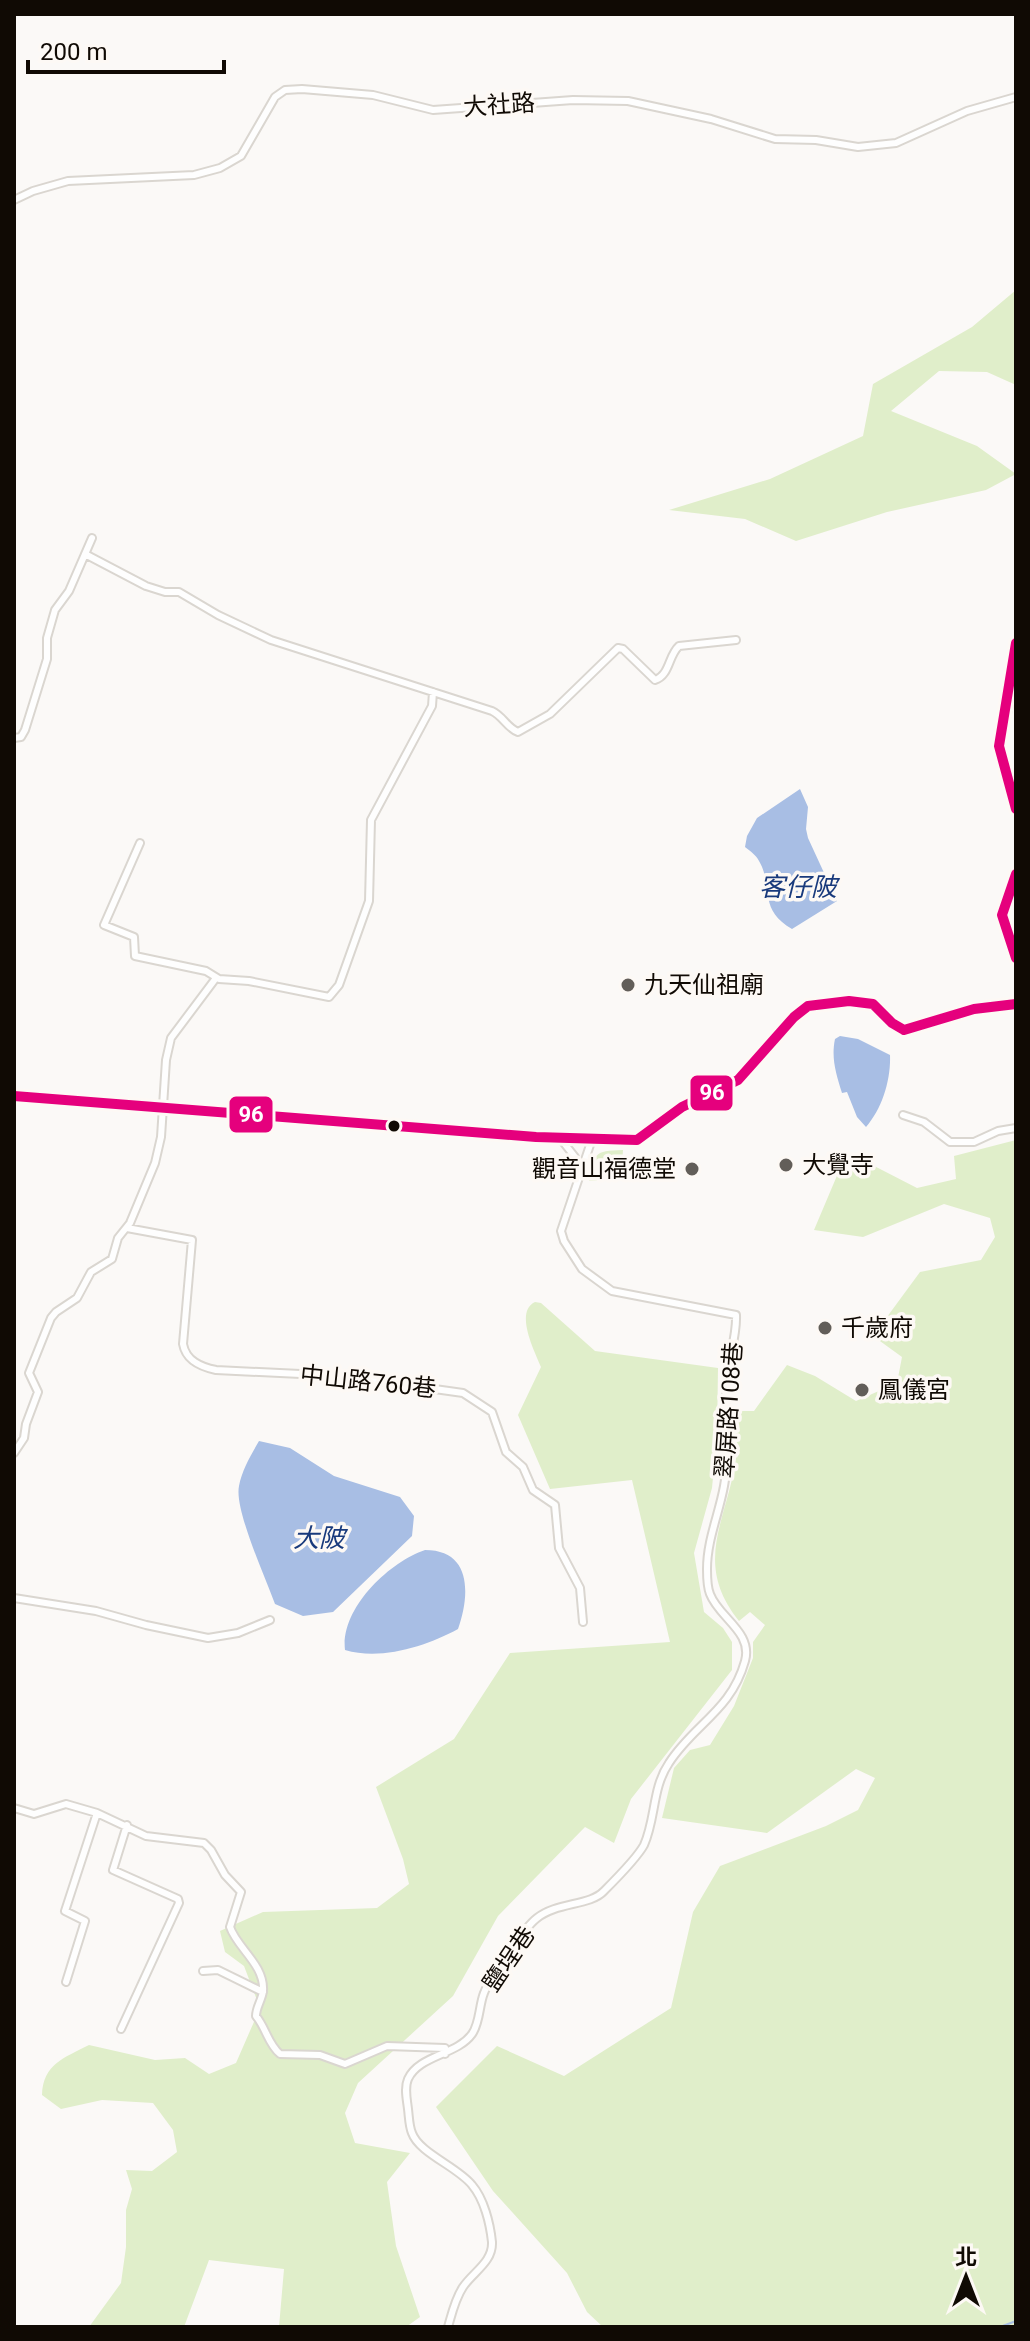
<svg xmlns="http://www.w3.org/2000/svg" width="1030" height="2341" font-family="Roboto,'Noto Sans TC',sans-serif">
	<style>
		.green { fill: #e0eeca }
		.water { fill: #a8bee4 }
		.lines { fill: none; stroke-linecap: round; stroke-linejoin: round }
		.stream { stroke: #a8bee4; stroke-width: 2 }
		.minor-casing { stroke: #dad6d0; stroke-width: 10 }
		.major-casing { stroke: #dad6d0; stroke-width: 12 }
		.minor { stroke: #fefefe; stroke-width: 6 }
		.major { stroke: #fefefe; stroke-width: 8 }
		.bus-1-casing { stroke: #fdf9f5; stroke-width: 16 }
		.bus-1 { stroke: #e5007d; stroke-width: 10 }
		.poi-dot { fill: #625e59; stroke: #fdf9f5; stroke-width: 3 }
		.bus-dot { fill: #100a04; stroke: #fdf9f5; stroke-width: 3 }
		.labels { text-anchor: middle; stroke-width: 7; stroke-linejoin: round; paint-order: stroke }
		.street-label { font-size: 24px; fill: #100a04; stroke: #fdf9f5 }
		.poi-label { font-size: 24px; fill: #100a04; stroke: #fdf9f5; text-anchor: start }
		.water-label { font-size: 26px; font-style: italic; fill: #193a7c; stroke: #fdf9f5 }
		.line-badge { stroke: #fdf9f5; stroke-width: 3 }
		.badge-label { font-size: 22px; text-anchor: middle; font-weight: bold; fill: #fff }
	</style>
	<rect width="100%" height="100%" fill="#fbf9f7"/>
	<!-- green -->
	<path class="green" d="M 1016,290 L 1016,385 L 987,372 L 939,371 L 891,411 L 977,446 L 1016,474 L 986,490 L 887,512 L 796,541 L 745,519 L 669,510 L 770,479 L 863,436 L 873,384 L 972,327 Z
		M 1016,1140 L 1016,2327 L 603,2327 L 587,2312 L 567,2273 L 493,2191 L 436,2107 L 497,2046 L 564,2076 L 671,2008 L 693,1912 L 720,1866 L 826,1826 L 858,1810 L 875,1778 L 856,1769 L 767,1833 L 662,1818 L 674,1768 L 690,1750 L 710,1745 L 734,1706 L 753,1658 L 753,1642 L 765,1625 L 750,1612 L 739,1621 C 689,1559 732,1515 737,1448 C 737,1435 731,1423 737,1411 L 754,1411 L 787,1365 L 815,1376 L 856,1401 L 897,1383 L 902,1357 L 873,1336 L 920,1272 L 981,1260 L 995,1237 L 990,1218 L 944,1204 L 863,1237 L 814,1230 L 847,1152 L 917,1188 L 956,1179 L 954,1156 Z
		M 623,1150 L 621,1179 L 589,1181 C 595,1153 593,1151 623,1150 Z
		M 535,1302 L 541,1303 L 595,1351 L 718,1368 L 717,1435 L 712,1488 L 694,1553 L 704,1612 L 723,1628 L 732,1642 L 732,1670 L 631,1799 L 614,1843 L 585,1827 L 498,1916 L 453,1996 L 358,2083 L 345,2113 L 355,2143 L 410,2153 L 387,2182 L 396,2246 L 420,2317 L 406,2327 L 279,2327 L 284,2269 L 209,2260 L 184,2327 L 89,2327 L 121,2283 L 126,2247 L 126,2210 L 132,2189 L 126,2170 L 152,2171 L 177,2152 L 173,2130 L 153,2103 L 102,2100 L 61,2109 L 42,2095 C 43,2064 64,2058 89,2045 L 155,2060 L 185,2058 L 209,2074 L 236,2063 L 260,2008 L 244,1966 L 225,1952 L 220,1931 L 263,1912 L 377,1908 L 409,1884 L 403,1859 L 376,1787 L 454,1739 L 510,1653 L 670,1642 L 632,1480 L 550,1489 L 518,1415 L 541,1367 C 535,1352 514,1312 535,1302 Z"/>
	<!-- water -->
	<path class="water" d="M 800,789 L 808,807 L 806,829 L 808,838 L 837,901 L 792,929 C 757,908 774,886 759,861 C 756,855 750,851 745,847 L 747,836 L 757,818 Z
		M 840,1036 L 858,1039 L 890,1055 C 891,1080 882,1109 866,1127 L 857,1117 L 847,1092 L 842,1093 C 836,1074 831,1058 835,1039 Z
		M 259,1441 L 290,1448 L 334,1476 L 400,1497 L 414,1516 L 412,1536 L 333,1612 L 303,1616 L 275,1604 C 266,1579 234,1509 239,1486 C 242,1470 251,1455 259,1441 Z
		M 425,1550 C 472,1550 470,1595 458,1629 C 427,1646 381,1661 345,1650 C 340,1609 389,1562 425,1550 Z"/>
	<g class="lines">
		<!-- stream -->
		<path class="stream" d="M 1000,2327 L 1016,2321"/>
		<defs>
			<path id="minor" d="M 14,200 L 33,191 L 68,181 L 194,175 L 220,168 L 241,156 L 275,97 L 285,90 L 302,89 L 373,95 L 433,110 L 573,100 L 628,101 L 711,119 L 775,139 L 816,140 L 858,147 L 896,143 L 967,111 L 1016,97
				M 85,554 L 146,586 L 165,592 L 179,592 L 218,615 L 271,640 L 492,711 C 503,716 507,728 518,732 L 550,714 L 618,648 L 623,649 L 655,680 C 670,675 668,656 679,646 L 736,640
				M 14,738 L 21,737 L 25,730 L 47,659 L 47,638 L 55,610 L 69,591 L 92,538
				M 140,843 L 104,925 L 134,937 L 135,956 L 206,971 L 219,979 L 249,981 L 329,997 L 339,985 L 369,901 L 371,820 L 432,706 L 433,692
				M 903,1115 L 924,1122 L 950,1142 L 974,1142 L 998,1131 L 1016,1128
				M 560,1138 L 575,1157 L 579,1173
				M 127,1228 L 192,1240 L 183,1344 C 186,1361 201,1367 216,1370 L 342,1376 L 463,1393 L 492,1412 L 506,1452 L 523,1467 L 533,1490 L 555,1505 L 559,1548 L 580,1588 L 583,1622
				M 14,1453 L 24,1438 L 26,1424 L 38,1392 L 29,1373 L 51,1318 L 56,1312 L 77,1298 L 91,1272 L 112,1259 L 118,1238 L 130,1223 L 155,1163 L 161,1137 L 166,1060 L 171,1038 L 216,978
				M 14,1598 L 96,1611 L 146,1625 L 208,1638 L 238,1633 L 270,1620
				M 14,1808 L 34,1814 L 66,1804 L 97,1813 L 146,1836 L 204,1843 L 211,1850 L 225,1875 L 241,1892 L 230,1927 C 237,1948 265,1965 263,1991 C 262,2000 256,2007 256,2016 C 266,2028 268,2044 280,2054 L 320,2055 L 345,2064 L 387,2046 L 445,2048 L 445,2054
				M 203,1971 L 218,1970 L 263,1992
				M 66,1982 L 85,1921 L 65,1911 L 97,1813
				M 121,2029 L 179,1903 L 178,1899 L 113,1870 L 127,1825
				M 448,2327 C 452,2313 455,2299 463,2287 C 473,2272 493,2262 492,2242 C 490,2223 484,2199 472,2185 C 458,2167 419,2153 412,2133 C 409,2126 409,2117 408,2109 C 407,2100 404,2088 408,2079 C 419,2055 457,2055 472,2034 C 480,2023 479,2005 484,1993 C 490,1977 524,1928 537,1918 C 557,1902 590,1906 604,1891 C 615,1880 637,1858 644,1845 C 656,1818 652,1788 669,1763 C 694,1724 731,1711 745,1661 C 753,1632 719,1618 710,1594 C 707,1587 707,1576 707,1569 C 707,1540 719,1514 724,1486 C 731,1449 723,1413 727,1376 C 729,1355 737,1336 736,1315 L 612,1291 L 582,1269 L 564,1241 L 561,1231 L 592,1139"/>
			<path id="major" d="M 1016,643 L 1007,709 L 999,746 L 1016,809
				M 1016,874 L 1002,915 L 1016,958
				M 14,1096 L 536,1137 L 637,1140 L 682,1107 L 738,1080 L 794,1017 L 808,1006 L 849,1001 L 873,1004 L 881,1010 L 892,1023 L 904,1030 L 974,1009 L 1016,1004"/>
		</defs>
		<!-- minor casing -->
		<use href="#minor" class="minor-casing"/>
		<!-- major casing -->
		<use href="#major" class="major-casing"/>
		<!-- minor -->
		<use href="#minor" class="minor"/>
		<!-- major -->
		<use href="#major" class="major"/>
		<defs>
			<path id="bus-1" d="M 1016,643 L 999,746 L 1016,809
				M 1016,874 L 1002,915 L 1016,958
				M 904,1030 L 974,1009 L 1016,1004
				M 14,1096 L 536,1137 L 637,1140 L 682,1107 L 738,1080 L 794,1017 L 808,1006 L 849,1001 L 873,1004 L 892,1023 L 904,1030"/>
		</defs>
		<!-- bus-1 casing -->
		<use href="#bus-1" class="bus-1-casing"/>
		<!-- bus-1 -->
		<use href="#bus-1" class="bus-1"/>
	</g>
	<!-- markers -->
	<g class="poi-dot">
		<circle cx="628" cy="985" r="8"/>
		<circle cx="786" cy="1165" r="8"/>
		<circle cx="692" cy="1169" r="8"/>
		<circle cx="825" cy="1328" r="8"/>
		<circle cx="862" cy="1390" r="8"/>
	</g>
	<circle class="bus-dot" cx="394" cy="1126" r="7"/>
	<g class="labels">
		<!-- street labels -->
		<g class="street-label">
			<text transform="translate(499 105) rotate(-4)" y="8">大社路</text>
			<text transform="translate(368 1382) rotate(6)" y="8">中山路760巷</text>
			<text transform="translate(729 1410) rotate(-86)" y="8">翠屏路108巷</text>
			<text transform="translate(509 1959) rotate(-56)" y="8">鹽埕巷</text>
		</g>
		<!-- poi labels -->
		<g class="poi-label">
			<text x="644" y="993">九天仙祖廟</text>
			<text x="802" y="1173">大覺寺</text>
			<text x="676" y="1177" text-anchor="end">觀音山福德堂</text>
			<text x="841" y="1336">千歲府</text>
			<text x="878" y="1398">鳳儀宮</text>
		</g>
		<!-- water labels -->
		<g class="water-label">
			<text x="798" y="896">客仔陂</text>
			<text x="319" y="1547">大陂</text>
		</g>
	</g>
	<g class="line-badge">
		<rect x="689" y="1074" width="45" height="38" rx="8" fill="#e5007d"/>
		<rect x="228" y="1095" width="46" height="39" rx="8" fill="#e5007d"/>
	</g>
	<g class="badge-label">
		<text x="712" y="1100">96</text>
		<text x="251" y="1122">96</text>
	</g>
	<!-- border -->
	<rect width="1030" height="2341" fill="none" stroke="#100a04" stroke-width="32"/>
	<!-- north arrow -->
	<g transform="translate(966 2277)" stroke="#fdf9f5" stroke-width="6" paint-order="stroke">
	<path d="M0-6L14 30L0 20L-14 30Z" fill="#100a04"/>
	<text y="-12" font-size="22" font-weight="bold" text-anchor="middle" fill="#100a04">北</text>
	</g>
	<!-- scale -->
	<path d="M28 60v12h196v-12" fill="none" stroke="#100a04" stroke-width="4"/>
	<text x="40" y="60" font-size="24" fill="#100a04" stroke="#fdf9f5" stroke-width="6" paint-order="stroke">200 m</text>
</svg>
